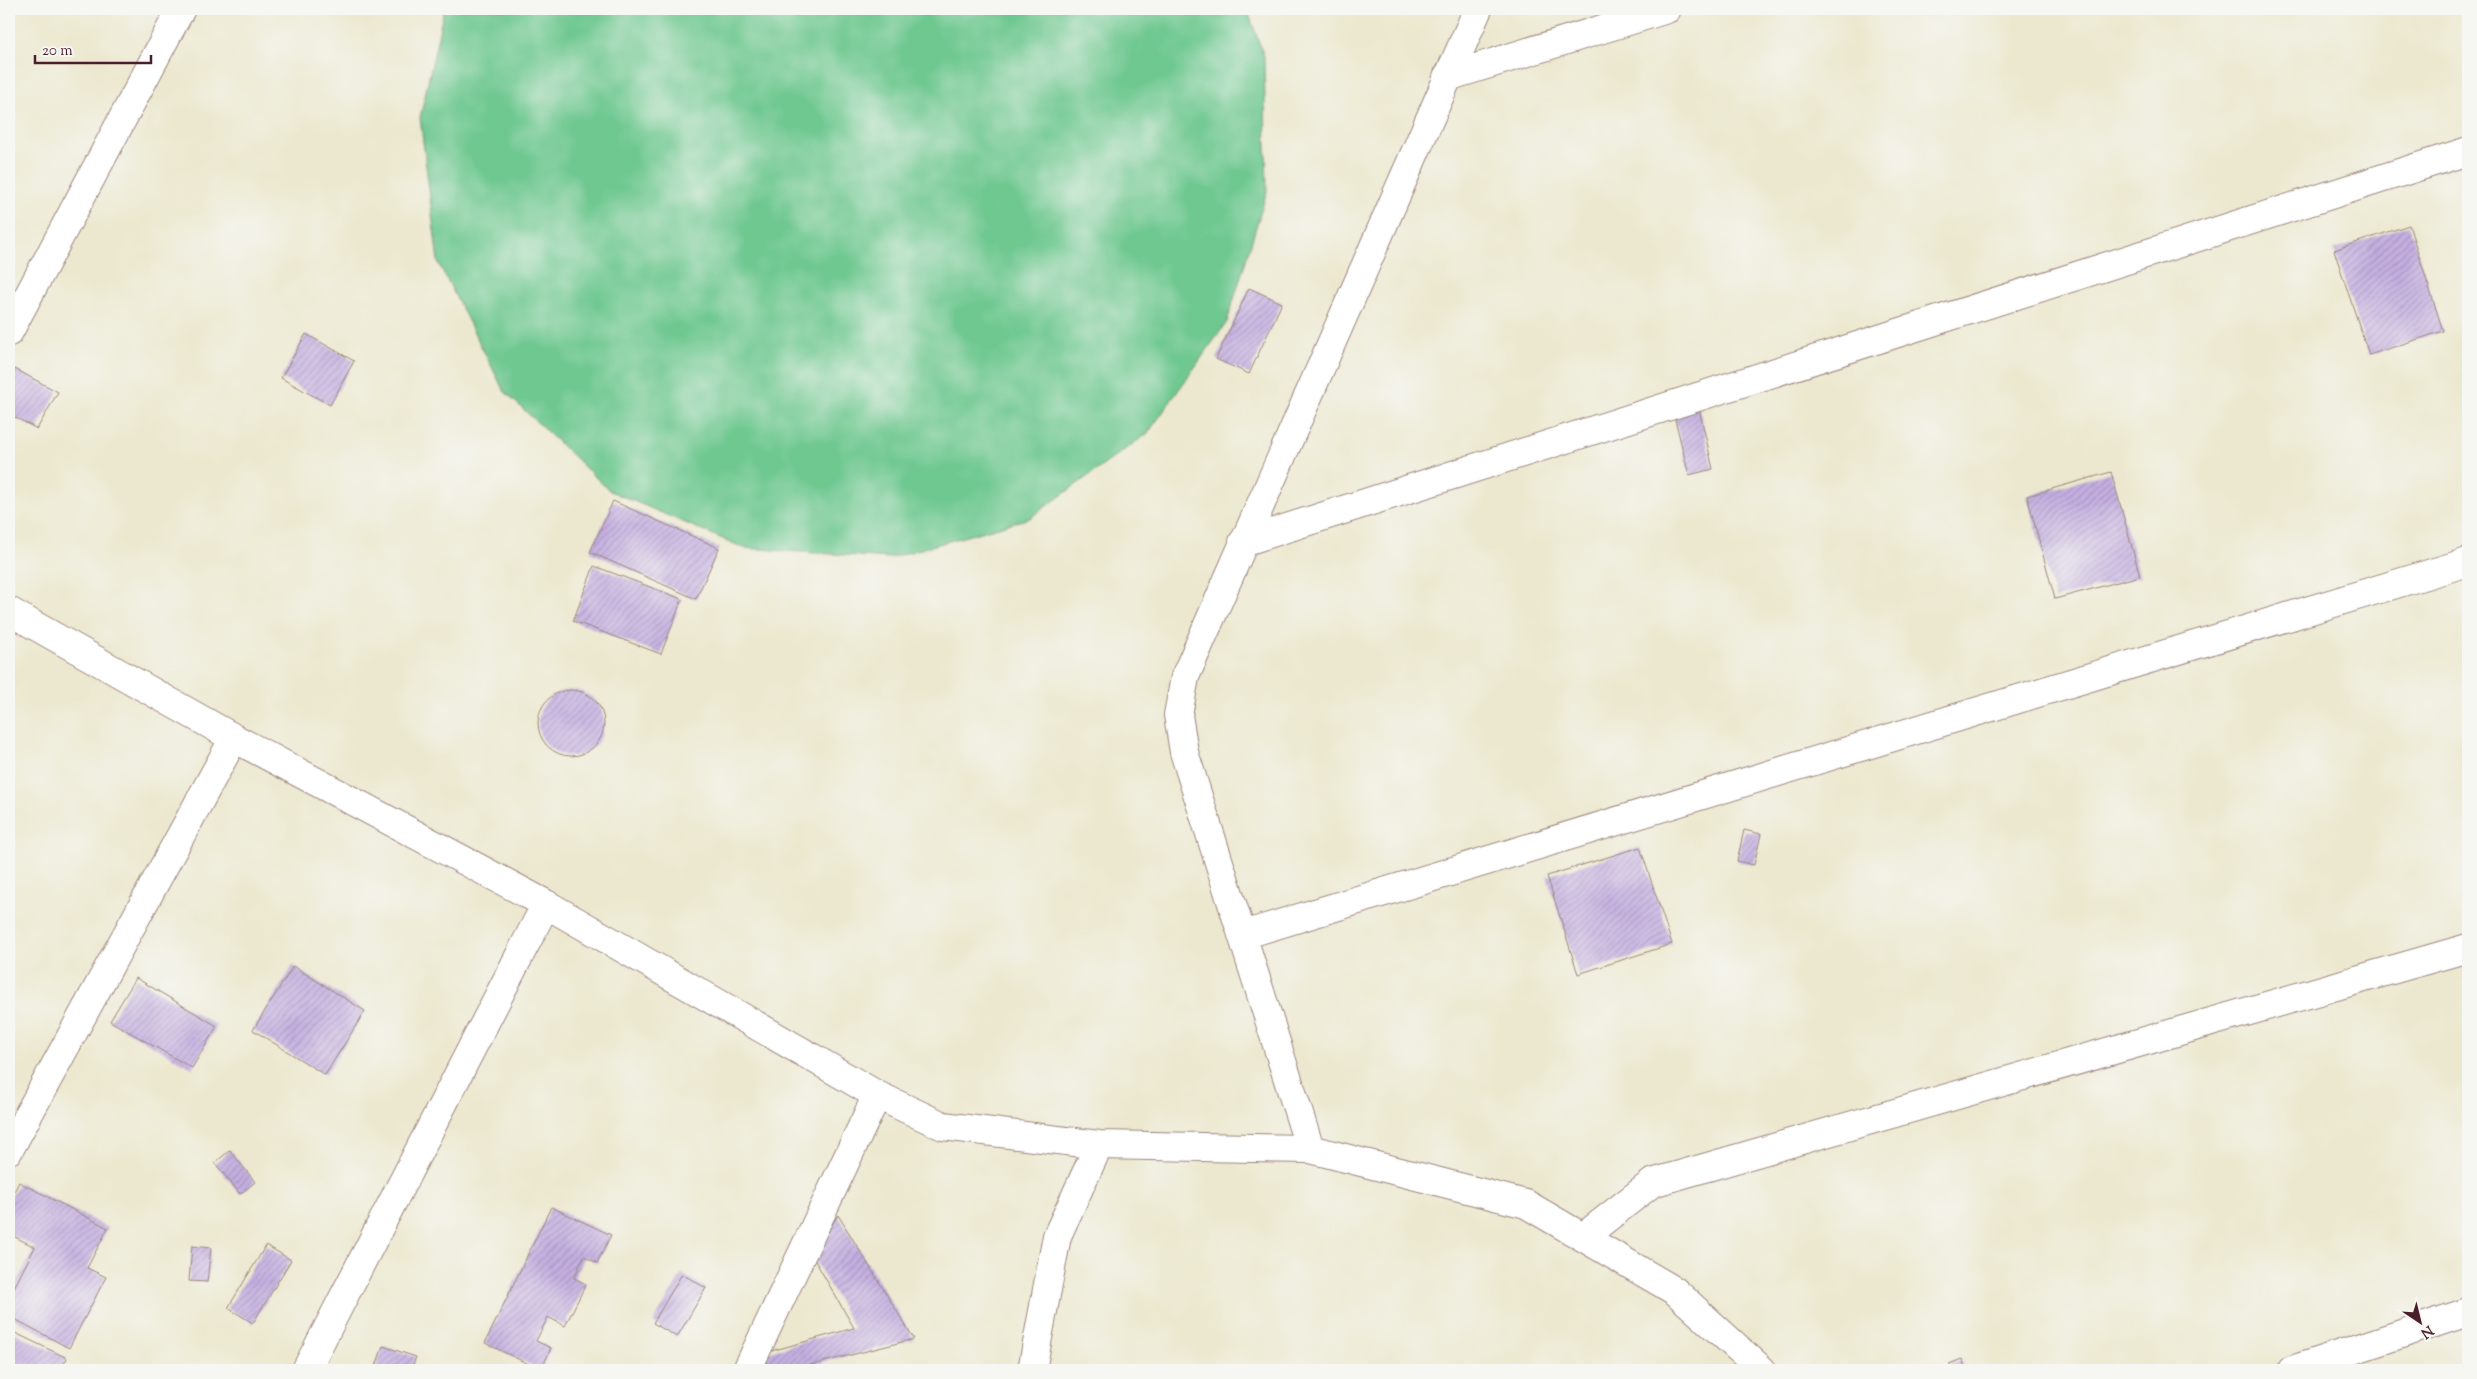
<svg xmlns="http://www.w3.org/2000/svg" width="2477" height="1379" font-family="'Sorts Mill Goudy',serif">
	<style>
		.pitch { fill: #6ec890; stroke: #5c745e }
		.building { fill: url(#building-hatch) }
		.lines { fill: none; stroke-linecap: round; stroke-linejoin: round }
		.street-casing { stroke: #9b847d; stroke-width: 30 }
		.street { stroke: #fff; stroke-width: 28 }
	</style>
	<defs>
		<pattern id="building-hatch" width="6" height="6" patternUnits="userSpaceOnUse" patternTransform="scale(1.25)"><rect width="6" height="6" fill="#c5b0e2"/><path d="M-1 1l2-2M0 6l6-6M5 7l2-2" fill="none" stroke="#a28fb7"/></pattern>
	</defs>
	<rect width="100%" height="100%" fill="#f6f6f2"/>
	<filter id="ink" filterUnits="userSpaceOnUse"><feTurbulence type="fractalNoise" baseFrequency=".02" numOctaves="2"/><feDisplacementMap in="SourceGraphic" scale="10" xChannelSelector="R" yChannelSelector="G"/><feConvolveMatrix kernelMatrix="1 2 1 2 8 2 1 2 1" color-interpolation-filters="sRGB"/></filter>
	<filter id="wash" filterUnits="userSpaceOnUse"><feTurbulence type="fractalNoise" baseFrequency=".0096" numOctaves="4" result="noise"/><feDisplacementMap in="SourceGraphic" scale="20" xChannelSelector="R" yChannelSelector="G"/><feGaussianBlur stdDeviation="1.12" result="paint"/><feColorMatrix in="noise" values="0 0 0 0 0 0 0 0 0 0 0 0 0 0 0 0 0 1.4 0 .05"/><feComposite in="paint" operator="in"/></filter>
	<g filter="url(#wash)">
		<rect width="100%" height="100%" fill="#ece8cf"/>
		<!-- pitch -->
		<path class="pitch" d="M 444,9 L 1247,9 L 1264,56 L 1267,191 L 1227,322 L 1148,433 L 1030,518 L 889,558 L 744,548 L 610,491 L 504,391 L 438,262 L 420,118 Z"/>
		<g id="blocks">
			<!-- building -->
			<path class="building" d="M 2409,225 L 2443,331 L 2369,355 L 2334,250 Z
				M 1249,288 L 1282,303 L 1249,374 L 1216,359 Z
				M 306,334 L 354,361 L 330,405 L 281,378 Z
				M 15,369 L 58,392 L 37,429 L 9,414 L 9,380 Z
				M 1698,404 L 1713,469 L 1689,475 L 1673,411 Z
				M 2111,472 L 2140,576 L 2055,599 L 2027,496 Z
				M 613,501 L 719,548 L 696,599 L 590,552 Z
				M 594,566 L 682,599 L 661,654 L 573,621 Z
				M538 723a33 33 0 1 1 66 0a33 33 0 1 1-66 0Z
				M 1744,830 L 1761,834 L 1754,865 L 1737,861 Z
				M 1640,847 L 1672,944 L 1578,974 L 1547,876 Z
				M 293,966 L 365,1011 L 325,1075 L 253,1030 Z
				M 136,978 L 217,1026 L 192,1068 L 110,1021 Z
				M 230,1150 L 255,1182 L 240,1194 L 215,1163 Z
				M 19,1182 L 108,1228 L 87,1268 L 106,1277 L 69,1348 L 9,1316 L 9,1297 L 35,1247 L 9,1234 L 9,1202 Z
				M 551,1207 L 611,1235 L 597,1263 L 584,1256 L 574,1278 L 586,1284 L 565,1326 L 548,1317 L 536,1341 L 551,1348 L 541,1370 L 485,1343 Z
				M 838,1215 L 914,1339 L 792,1370 L 769,1370 L 764,1353 L 854,1328 L 813,1257 Z
				M 266,1245 L 291,1260 L 253,1323 L 228,1308 Z
				M 192,1246 L 211,1248 L 207,1282 L 189,1281 Z
				M 682,1274 L 706,1288 L 677,1337 L 653,1323 Z
				M 9,1330 L 67,1358 L 61,1370 L 9,1370 Z
				M 383,1346 L 416,1357 L 411,1370 L 375,1369 Z
				M 1962,1359 L 1966,1370 L 1952,1370 L 1949,1364 Z"/>
		</g>
	</g>
	<g filter="url(#ink)">
		<use href="#blocks" fill-opacity="0" stroke="#9b847d" stroke-width="1"/>
		<g class="lines">
			<defs>
				<path id="street" d="M 1447,77 L 1667,9
					M 9,332 L 181,9
					M 1243,542 L 2468,151
					M 9,611 L 234,738 L 546,904 L 877,1095 L 943,1126 L 1099,1145 L 1310,1149 L 1526,1204 L 1675,1291 L 1762,1370
					M 1243,935 L 2468,562
					M 1310,1149 L 1184,752 L 1178,715 L 1185,677 L 1478,9
					M 9,1150 L 234,738
					M 1583,1237 L 1652,1183 L 2468,948
					M 306,1370 L 546,904
					M 747,1370 L 877,1095
					M 1032,1370 L 1057,1236 L 1099,1145
					M 2292,1370 L 2468,1312"/>
			</defs>
			<!-- street casing -->
			<use href="#street" class="street-casing"/>
			<!-- street -->
			<use href="#street" class="street"/>
		</g>
	</g>
	<!-- margin -->
	<rect width="2477" height="1379" fill="none" stroke="#f6f6f2" stroke-width="30"/>
	<!-- north arrow -->
	<g transform="translate(2420 1322) rotate(145)" stroke="#f6f6f2" stroke-width="4" paint-order="stroke">
	<path d="M0-4L9 19L0 12L-9 19Z" fill="#4a1f2b"/>
	<text y="-8" font-size="14" font-weight="bold" text-anchor="middle" fill="#4a1f2b">N</text>
	</g>
	<!-- scale -->
	<path d="M35 55v8h116v-8" fill="none" stroke="#4a1f2b" stroke-width="2.5"/>
	<text x="42" y="55" font-size="15" fill="#4a1f2b" stroke="#f6f6f2" stroke-width="4" paint-order="stroke">20 m</text>
</svg>
